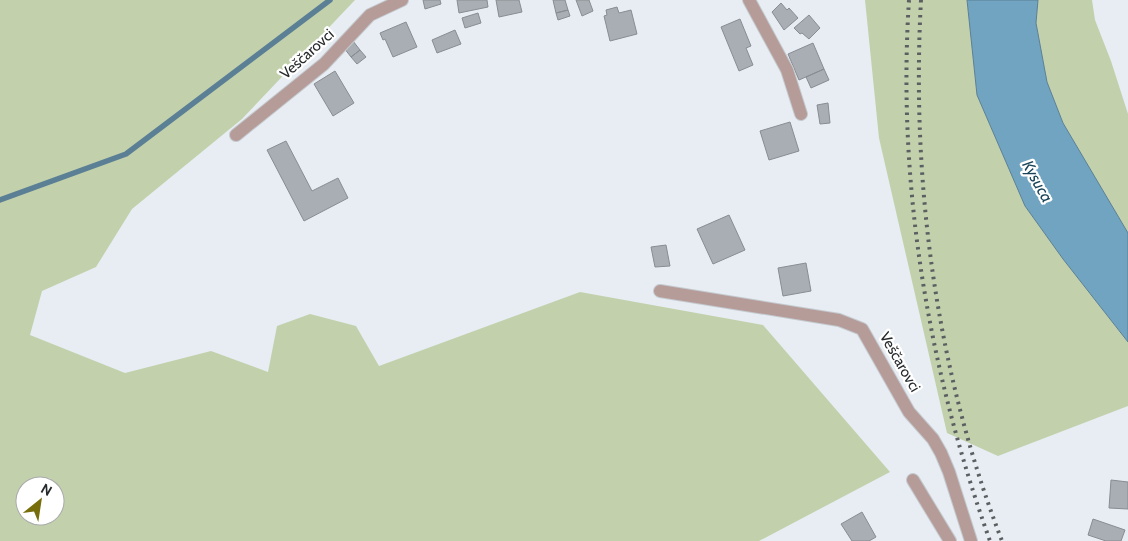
<svg xmlns="http://www.w3.org/2000/svg" width="1128" height="541" font-family="Cabin,sans-serif">
	<style>
		.green { fill: #c2d1ac; fill-rule: evenodd }
		.water { fill: #71a4c1; stroke: #5b7f94 }
		.lines { fill: none; stroke-linecap: round; stroke-linejoin: round }
		.stream { stroke: #5b7f94; stroke-width: 5.5 }
		.building { fill: #a8aeb3; stroke: #878d92 }
		.minor-casing { stroke: #c4cacf; stroke-width: 14 }
		.minor { stroke: #b69c99; stroke-width: 12 }
		.rail { stroke: #5b5f62; stroke-width: 4; stroke-dasharray: 2.5 5; stroke-linecap: butt }
		.labels { text-anchor: middle; stroke-width: 4.5; stroke-linejoin: round; paint-order: stroke }
		.street-label { font-size: 15px; fill: #272a2c; stroke: #fff }
		.water-label { font-size: 16px; font-style: italic; fill: #184358; stroke: #fff }
	</style>
	<rect width="100%" height="100%" fill="#e7edf3"/>
	<!-- green -->
	<path class="green" d="M 0,0 L 355,0 L 242,119 L 132,209 L 96,267 L 42,291 L 30,335 L 125,373 L 211,351 L 268,372 L 277,326 L 310,314 L 356,326 L 379,366 L 580,292 L 763,325 L 890,472 L 759,541 L 0,541 ZM 25,486 L 55,486 L 55,516 L 25,516 Z
		M 865,0 L 967,0 L 977,95 L 1025,206 L 1063,259 L 1128,342 L 1128,406 L 998,456 L 947,433 L 879,138 Z
		M 1038,0 L 1092,0 L 1095,20 L 1111,61 L 1128,114 L 1128,233 L 1063,123 L 1047,82 L 1036,23 Z"/>
	<!-- water -->
	<path class="water" d="M 967,0 L 1038,0 L 1036,23 L 1047,82 L 1063,123 L 1128,233 L 1128,342 L 1063,259 L 1025,206 L 977,95 Z"/>
	<g class="lines">
		<!-- stream -->
		<path class="stream" d="M 0,200 L 126,154 L 330,0"/>
	</g>
	<!-- building -->
	<path class="building" d="M 423,0 L 440,0 L 441,4 L 425,9 Z
		M 457,0 L 487,0 L 488,7 L 459,13 Z
		M 496,0 L 519,0 L 522,12 L 499,17 Z
		M 553,0 L 565,0 L 568,10 L 556,13 Z
		M 576,0 L 589,0 L 593,11 L 582,16 Z
		M 781,3 L 787,10 L 789,8 L 798,18 L 784,30 L 772,12 Z
		M 617,7 L 619,13 L 631,10 L 637,34 L 610,41 L 604,16 L 607,15 L 606,10 Z
		M 568,10 L 570,16 L 558,20 L 556,13 Z
		M 478,13 L 481,23 L 465,28 L 462,18 Z
		M 809,15 L 820,28 L 809,39 L 802,33 L 800,34 L 794,28 Z
		M 740,19 L 751,46 L 746,48 L 753,65 L 739,71 L 721,27 Z
		M 406,22 L 417,47 L 393,57 L 385,39 L 383,40 L 380,33 Z
		M 455,30 L 461,44 L 437,53 L 432,40 Z
		M 353,41 L 360,50 L 351,57 L 344,48 Z
		M 813,43 L 824,69 L 799,80 L 788,54 Z
		M 360,50 L 366,57 L 357,64 L 351,57 Z
		M 824,69 L 829,80 L 811,88 L 806,77 Z
		M 335,71 L 354,103 L 333,116 L 314,84 Z
		M 828,103 L 830,123 L 820,124 L 817,105 Z
		M 790,122 L 799,151 L 769,160 L 760,131 Z
		M 286,141 L 312,191 L 338,178 L 348,198 L 304,221 L 267,150 Z
		M 729,215 L 745,250 L 713,264 L 697,229 Z
		M 666,245 L 670,266 L 655,267 L 651,247 Z
		M 806,263 L 811,291 L 783,296 L 778,268 Z
		M 1111,480 L 1128,482 L 1128,509 L 1109,508 Z
		M 862,512 L 876,537 L 869,541 L 852,541 L 841,524 Z
		M 1093,519 L 1125,530 L 1121,541 L 1106,541 L 1088,535 Z"/>
	<g class="lines">
		<defs>
			<path id="minor" d="M 749,0 L 787,70 L 801,114
				M 236,135 L 324,64 L 370,15 L 402,0
				M 660,291 L 839,320 L 862,329 L 909,412 L 933,439 L 941,453 L 949,472 L 971,541
				M 913,480 L 950,541"/>
		</defs>
		<!-- minor casing -->
		<use href="#minor" class="minor-casing"/>
		<!-- minor -->
		<use href="#minor" class="minor"/>
		<!-- rail -->
		<path class="rail" d="M 909,0 C 897,184 928,368 990,541
			M 921,0 C 911,182 936,370 1002,541"/>
	</g>
	<g class="labels">
		<!-- street labels -->
		<g class="street-label">
			<text transform="translate(307 54) rotate(-42)" y="5">Veščarovci</text>
			<text transform="translate(900 362) rotate(60)" y="5">Veščarovci</text>
		</g>
		<!-- water labels -->
		<g class="water-label">
			<text transform="translate(1038 181) rotate(61)" y="6">Kysuca</text>
		</g>
	</g>
	<!-- north arrow -->
	<g transform="translate(40 501) rotate(30)"><circle r="24" fill="#ffffff" stroke="#a9aaab"/>
	<path d="M0-4L9 19L0 12L-9 19Z" fill="#776e0b"/>
	<text y="-8" font-size="14" font-weight="bold" text-anchor="middle" fill="#272a2c">N</text>
	</g>
</svg>
